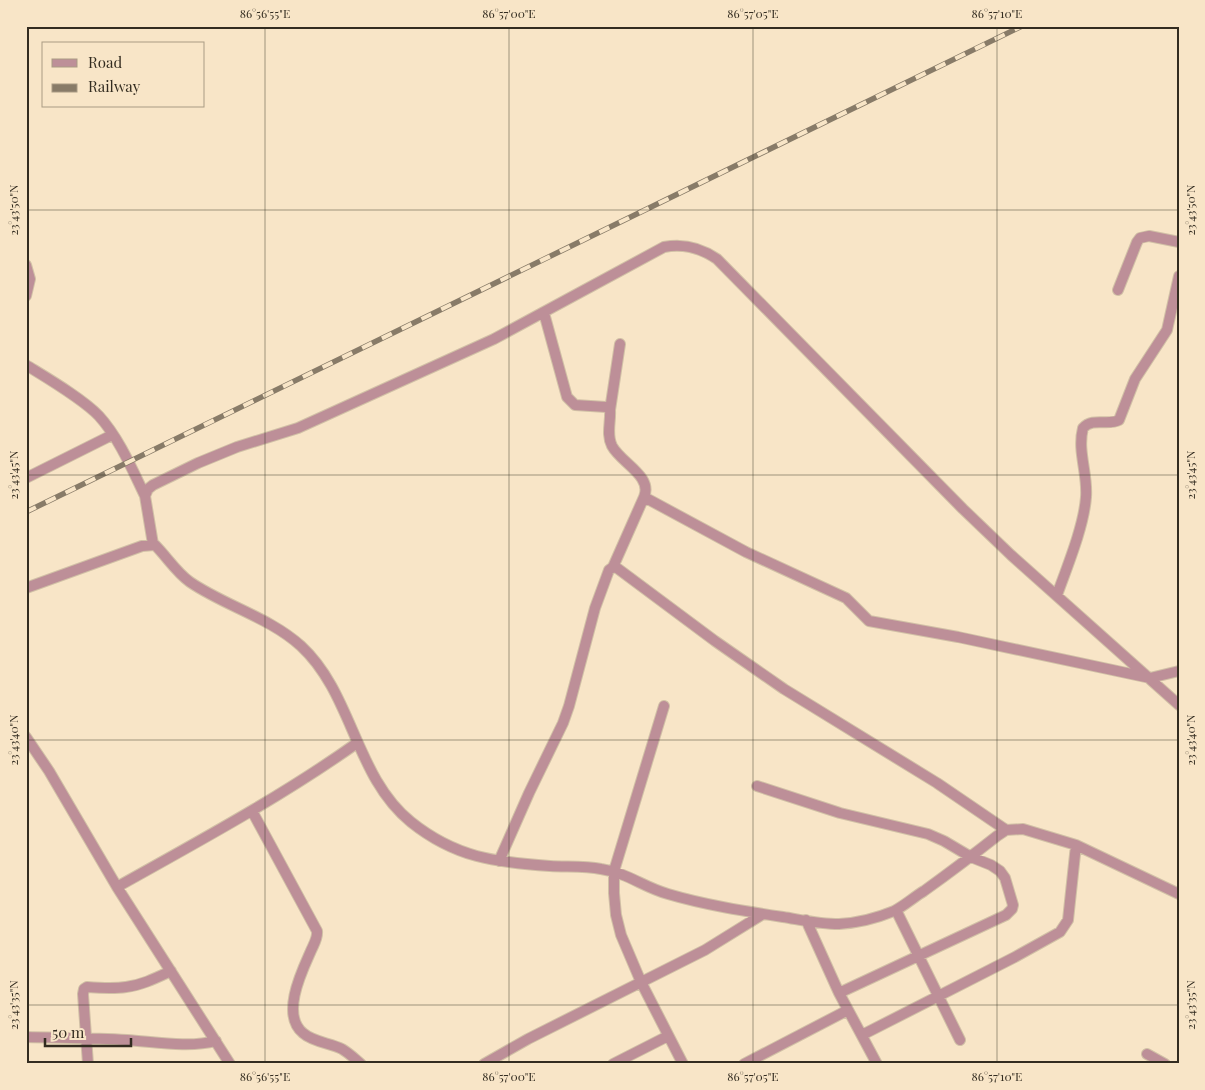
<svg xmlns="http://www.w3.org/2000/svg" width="1205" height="1090" font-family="'Playfair Display',serif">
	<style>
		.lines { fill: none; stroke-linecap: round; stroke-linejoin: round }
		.street-casing { stroke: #d1c0a6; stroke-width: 12 }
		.street { stroke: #bd8f98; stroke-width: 10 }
		.rail-casing { stroke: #887b68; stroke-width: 5.5 }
		.rail { stroke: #f8e5c7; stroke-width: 4; stroke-dasharray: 11; stroke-linecap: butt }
		.ticks { fill: none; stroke: #332c20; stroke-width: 1; stroke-opacity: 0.45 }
		.neatline { fill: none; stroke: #332c20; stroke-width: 2 }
		.ticks-label { font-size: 12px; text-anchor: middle; fill: #332c20 }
	</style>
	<rect width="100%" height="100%" fill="#f8e5c7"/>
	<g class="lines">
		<defs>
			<path id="street" d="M 26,265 L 30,279 L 26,296
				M 1118,290 L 1137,242 L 1140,238 L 1149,236 L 1179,242
				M 544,313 L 567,397 L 575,405 L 606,407 L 610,410 C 611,422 606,434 612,446 C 621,463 653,476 644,497 L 613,567
				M 26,365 C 47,378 83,399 99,416 C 119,438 132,469 145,496
				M 610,410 L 620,344
				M 26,478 L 112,435
				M 644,497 L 746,552 L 846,598 L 869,621 L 958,637 L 1150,678 L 1179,671
				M 153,544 L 145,496 L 148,489 L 153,485 L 198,463 L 237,447 L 298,428 L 494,339 L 664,247 C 684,243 701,248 717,259 L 963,509 L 1011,555 L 1179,705
				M 26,588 L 142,546 L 155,545 C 167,557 176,572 190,582 C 225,606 269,617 301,646 C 353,694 355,777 411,822 C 456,858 495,862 550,866 C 567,867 585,866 601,869 C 628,873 643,887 668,894 C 705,905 744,911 783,917 C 802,920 820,924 839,924 C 857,923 877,918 894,911 C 904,906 914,897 924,891 C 949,873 973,855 997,836 L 1006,830 L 1023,829 L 1076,845 L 1179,894
				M 1057,595 C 1067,567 1084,526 1086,497 C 1088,474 1077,451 1083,428 C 1093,417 1108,426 1119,420 L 1135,379 L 1167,330 L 1179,276
				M 664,706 L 614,871 L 614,893 L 616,915 L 621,935 L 641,982 L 683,1064
				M 26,737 L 49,771 L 117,887 L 230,1064
				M 757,786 L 840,813 L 928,834 L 944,841 L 971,857 L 991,865 L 1000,871 L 1005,878 L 1013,905 L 1012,909 L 1006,915 L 839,993
				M 252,811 L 317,931 C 318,939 313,945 310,953 C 301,973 281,1015 303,1033 C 313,1042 330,1043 342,1049 C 349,1053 355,1059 361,1064
				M 499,861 L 529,793 L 563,723 L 569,706 L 595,608 L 609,570 L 613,567 L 617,568 L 715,641 L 784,689 L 937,783 L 1006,830
				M 117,887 C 199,841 281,797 357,743
				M 896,910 L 960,1040
				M 806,920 L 839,993 L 877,1064
				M 862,1035 L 1015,957 L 1060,932 L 1068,920 L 1076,845
				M 26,1037 C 60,1038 94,1038 127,1040 C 156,1042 189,1048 216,1041
				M 1147,1054 L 1165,1064
				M 88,1064 L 83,994 L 84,989 L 87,987 C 100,988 113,989 126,987 C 142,985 156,978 171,971
				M 484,1064 L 528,1039 L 705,950 L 763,914
				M 613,1064 L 668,1036
				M 744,1064 L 848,1010"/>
		</defs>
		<!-- street casing -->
		<use href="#street" class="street-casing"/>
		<!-- street -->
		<use href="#street" class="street"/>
		<defs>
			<path id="rail" d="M 26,512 L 1022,26"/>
		</defs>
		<!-- rail casing -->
		<use href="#rail" class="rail-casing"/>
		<!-- rail -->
		<use href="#rail" class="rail"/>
	</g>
	<!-- ticks -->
	<path class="ticks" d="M 265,26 L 265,1064M 509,26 L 509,1064M 753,26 L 753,1064M 997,26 L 997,1064M 26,210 L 1179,210M 26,475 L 1179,475M 26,740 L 1179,740M 26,1005 L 1179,1005"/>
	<!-- border -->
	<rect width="1205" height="1090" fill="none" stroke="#f8e5c7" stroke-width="55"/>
	<!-- legend -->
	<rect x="42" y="42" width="162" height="65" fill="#f8e5c7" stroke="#a99b84"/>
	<rect x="52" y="59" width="25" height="8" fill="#bd8f98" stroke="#a99b84"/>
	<text x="88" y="68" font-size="15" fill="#332c20">Road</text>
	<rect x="52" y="84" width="25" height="8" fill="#887b68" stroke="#a99b84"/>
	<text x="88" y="92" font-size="15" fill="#332c20">Railway</text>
	<!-- scale -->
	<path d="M45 1038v8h86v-8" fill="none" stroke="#332c20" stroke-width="2.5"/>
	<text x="52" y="1038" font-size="15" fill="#332c20" stroke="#f8e5c7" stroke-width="4" paint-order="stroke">50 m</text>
	<rect x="28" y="28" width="1150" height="1034" class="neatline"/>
	<g class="ticks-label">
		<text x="265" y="18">86°56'55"E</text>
		<text x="509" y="18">86°57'00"E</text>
		<text x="753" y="18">86°57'05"E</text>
		<text x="997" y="18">86°57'10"E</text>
		<text transform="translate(14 210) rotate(-90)" y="4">23°43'50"N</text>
		<text transform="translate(1191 210) rotate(-90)" y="4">23°43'50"N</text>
		<text transform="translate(14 475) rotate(-90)" y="4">23°43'45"N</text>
		<text transform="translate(1191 475) rotate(-90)" y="4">23°43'45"N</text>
		<text transform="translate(14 740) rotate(-90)" y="4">23°43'40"N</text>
		<text transform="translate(1191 740) rotate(-90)" y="4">23°43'40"N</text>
		<text transform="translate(14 1005) rotate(-90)" y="4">23°43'35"N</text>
		<text transform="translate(1191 1005) rotate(-90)" y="4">23°43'35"N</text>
		<text x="265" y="1081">86°56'55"E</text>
		<text x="509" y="1081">86°57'00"E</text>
		<text x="753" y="1081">86°57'05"E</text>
		<text x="997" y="1081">86°57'10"E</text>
	</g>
</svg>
